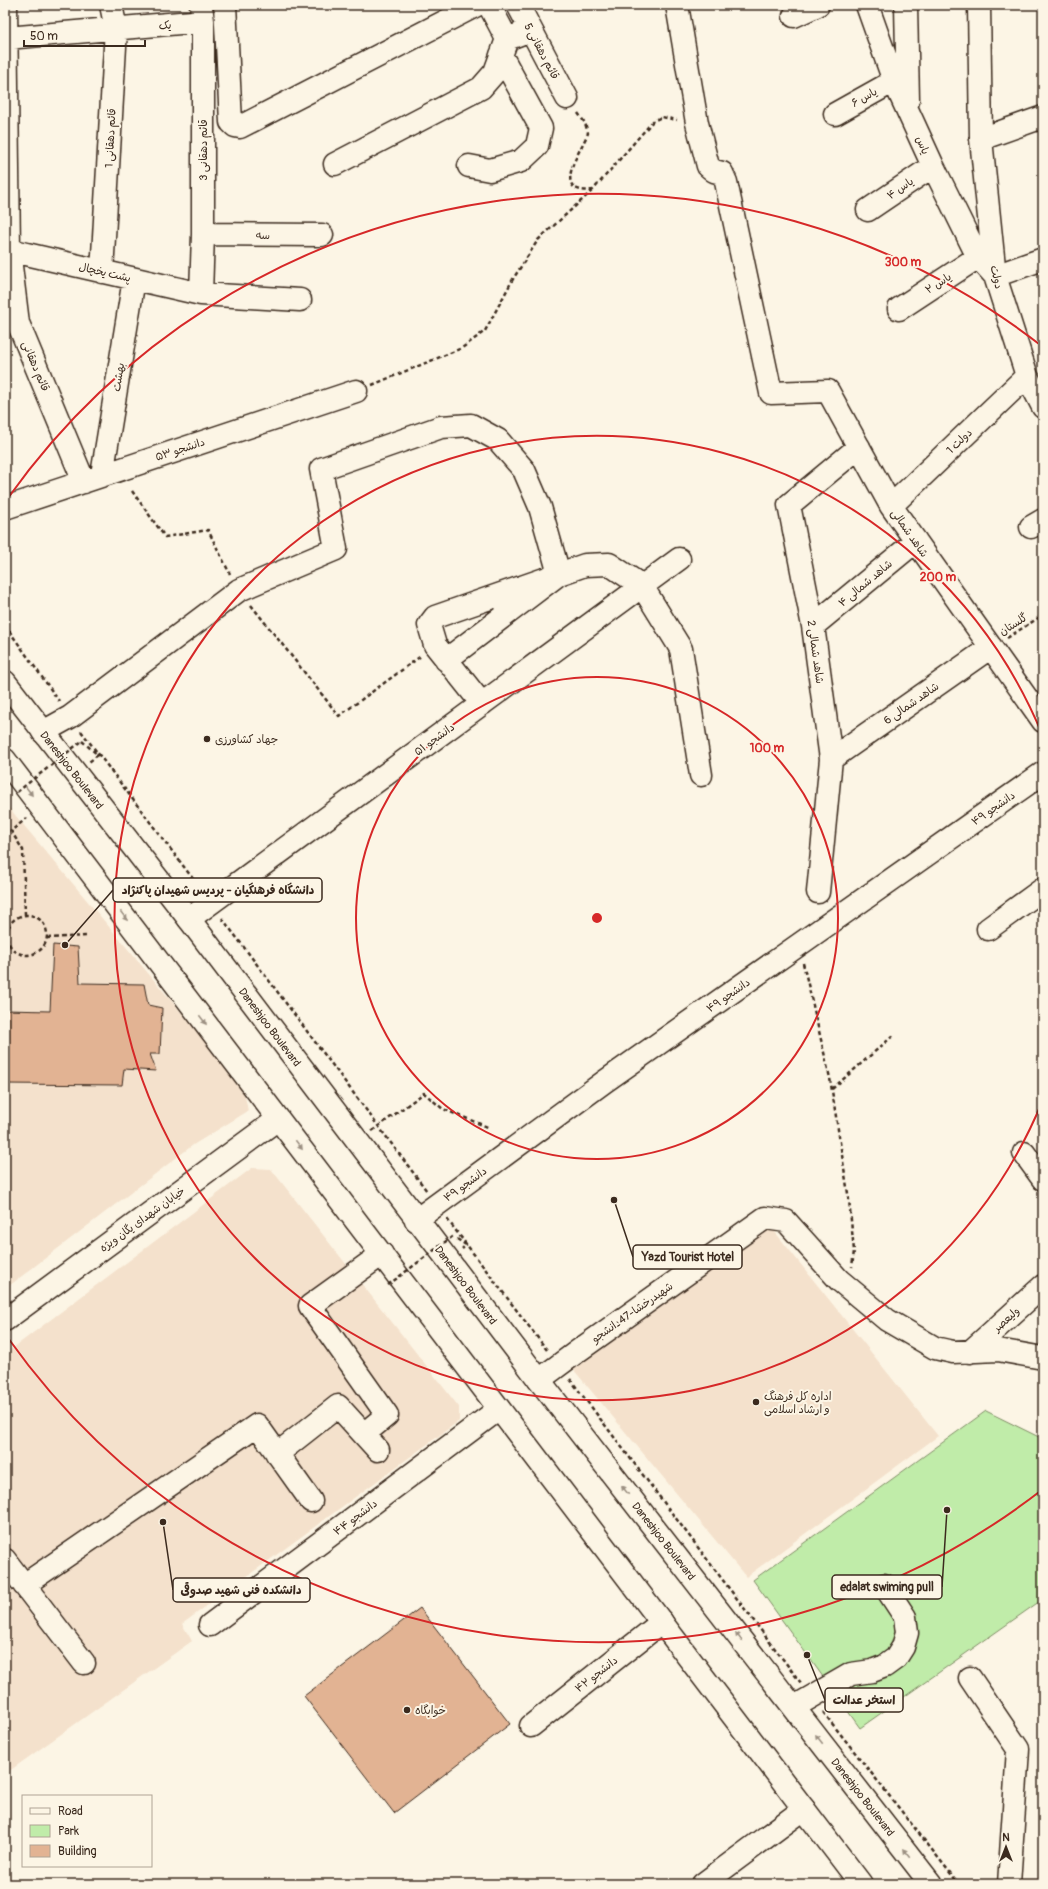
<svg xmlns="http://www.w3.org/2000/svg" width="1048" height="1889" font-family="Pangolin,'Playpen Sans Arabic',sans-serif">
	<style>
		.built { fill: #f4e1cc }
		.green { fill: #c0eca9; stroke: #7e8b64 }
		.building { fill: #e2b393; stroke: #3b2a1e }
		.lines { fill: none; stroke-linecap: round; stroke-linejoin: round }
		.minor-casing { stroke: #3b2a1e; stroke-width: 25 }
		.major-casing { stroke: #3b2a1e; stroke-width: 25 }
		.path { stroke: #3b2a1e; stroke-width: 2.5; stroke-dasharray: 4 3; stroke-linecap: butt }
		.minor { stroke: #fcf5e5; stroke-width: 22 }
		.major { stroke: #fcf5e5; stroke-width: 22 }
		.path-bridge { stroke: #3b2a1e; stroke-width: 2.5; stroke-dasharray: 4 3; stroke-linecap: butt }
		.oneway { fill: #9c9082 }
		.ring { fill: none; stroke: #d62828; stroke-width: 2 }
		.poi-dot { fill: #3b2a1e; stroke: #fcf5e5; stroke-width: 1.5 }
		.labels { text-anchor: middle; stroke-width: 4; stroke-linejoin: round; paint-order: stroke }
		.street-label { font-size: 11px; fill: #3b2a1e; stroke: #fcf5e5 }
		.poi-label { font-size: 11px; fill: #3b2a1e; stroke: #fcf5e5; text-anchor: start }
		.centre { fill: #d62828; stroke: #fcf5e5; stroke-width: 2 }
		.ring-label { font-size: 12px; text-anchor: middle; font-weight: bold; fill: #d62828; stroke: #fcf5e5; stroke-width: 4; stroke-linejoin: round; paint-order: stroke }
		.leader { fill: none; stroke: #3b2a1e; stroke-width: 1.5 }
		.callout-dot { fill: #3b2a1e; stroke: #fcf5e5; stroke-width: 1.5 }
		.callout { fill: #fcf5e5; stroke: #3b2a1e; stroke-width: 1.5 }
		.callout-label { font-size: 12px; text-anchor: middle; font-weight: bold; fill: #3b2a1e }
	</style>
	<rect width="100%" height="100%" fill="#fcf5e5"/>
	<filter id="ink" filterUnits="userSpaceOnUse"><feTurbulence type="fractalNoise" baseFrequency=".025" numOctaves="2"/><feDisplacementMap in="SourceGraphic" scale="8" xChannelSelector="R" yChannelSelector="G"/><feConvolveMatrix kernelMatrix="1 2 1 2 8 2 1 2 1" color-interpolation-filters="sRGB"/></filter>
	<g filter="url(#ink)">
		<!-- built -->
		<path class="built" d="M 5,803 L 243,1086 L 248,1111 L 193,1145 L 5,1289 Z
			M 252,1168 L 271,1169 L 459,1407 L 459,1421 L 182,1624 L 192,1641 L 5,1774 L 5,1354 Z
			M 771,1227 L 938,1436 L 746,1577 L 573,1369 Z"/>
		<!-- green -->
		<path class="green" d="M 986,1411 L 1043,1439 L 1043,1599 L 860,1728 L 753,1580 Z"/>
		<!-- building -->
		<path class="building" d="M 53,945 L 78,947 L 80,983 L 144,984 L 148,1005 L 162,1008 L 160,1054 L 150,1054 L 156,1071 L 124,1069 L 122,1085 L 5,1084 L 5,1010 L 50,1011 Z
			M 420,1608 L 510,1724 L 394,1813 L 304,1696 Z"/>
		<g class="lines">
			<defs>
				<path id="minor" d="M 6,5 L 9,250 L 18,323 L 84,482
					M 201,5 L 203,21 L 203,234 L 201,294
					M 225,5 L 231,122 L 235,126 L 240,127 L 477,5
					M 489,5 L 507,39 L 520,34
					M 518,5 L 567,98
					M 677,5 L 697,123 L 708,166 L 714,171 L 722,173 L 726,182 L 771,393 L 828,391 L 891,506 L 1043,721
					M 867,5 L 894,81 L 933,166 L 978,257 L 995,276 L 1043,259
					M 906,5 L 908,101
					M 979,5 L 981,139 L 995,276 L 1027,376 L 1043,407
					M 794,16 L 818,5
					M 7,38 L 203,21
					M 835,114 L 894,81
					M 981,139 L 1043,117
					M 335,164 L 481,88 L 495,72 L 507,39
					M 469,166 L 490,170 L 521,161 L 537,146 L 541,128 L 501,55
					M 868,210 L 933,166
					M 203,234 L 322,235
					M 9,250 L 201,294 L 300,300
					M 102,272 L 116,29 L 111,5
					M 899,309 L 978,257
					M 102,475 L 134,279
					M 891,506 L 1027,376
					M 5,508 L 356,391
					M 1031,527 L 1043,520
					M 813,626 L 916,541
					M 482,704 L 435,645 L 429,625 L 435,617 L 585,565 L 609,564 L 642,586 L 681,649 L 701,775
					M 43,732 L 70,717 L 239,590 L 336,549 L 321,469 L 441,427 L 471,425 L 498,440 L 524,470 L 540,507 L 559,574 L 446,660
					M 831,759 L 991,647
					M 818,892 L 831,759 L 813,626 L 789,505 L 859,447
					M 189,919 L 679,559
					M 988,929 L 1043,889
					M 1024,1153 L 1043,1179
					M 416,1220 L 604,1082 L 1043,773
					M 5,1320 L 278,1119
					M 970,1352 L 1043,1286
					M 539,1380 L 578,1351 L 765,1218 L 786,1221 L 839,1280 L 887,1320 L 935,1348 L 953,1352 L 998,1350 L 1043,1358
					M 364,1434 L 387,1415 L 310,1306 L 382,1254
					M 277,1454 L 338,1406 L 378,1450
					M 5,1560 L 84,1663
					M 24,1585 L 257,1425 L 311,1501
					M 210,1625 L 499,1409
					M 970,1678 L 1018,1749 L 1009,1884
					M 794,1707 L 851,1674 L 872,1671 L 885,1666 L 896,1658 L 903,1647 L 907,1633 L 905,1617 L 884,1585
					M 531,1726 L 662,1622
					M 703,1884 L 804,1809"/>
				<path id="major" d="M 5,682 L 189,919 L 539,1380 L 931,1884
					M 5,760 L 861,1884"/>
			</defs>
			<!-- minor casing -->
			<use href="#minor" class="minor-casing"/>
			<!-- major casing -->
			<use href="#major" class="major-casing"/>
			<!-- path -->
			<path class="path" d="M 578,113 L 585,123 L 588,133 C 581,151 549,195 593,190 L 653,121 L 662,117 L 677,120
				M 372,385 L 462,348 L 485,331 L 513,279 L 538,240 L 593,190
				M 132,491 L 165,537 L 208,530 L 230,574
				M 251,605 L 339,716 L 421,656
				M 5,625 L 59,701
				M 1007,638 L 1043,615
				M 81,731 L 200,888
				M 82,741 L 98,755 L 89,762
				M 5,830 L 11,831
				M7 935a20 20 0 1 1 40 0a20 20 0 1 1-40 0Z
				M 25,915 L 23,850 L 11,831 L 27,818
				M 222,918 L 427,1191
				M 47,938 L 87,936
				M 803,963 L 830,1078 L 849,1200 L 854,1251 L 852,1267
				M 832,1089 L 895,1034
				M 372,1131 L 424,1093 L 443,1109 L 490,1128
				M 447,1219 L 547,1350
				M 457,1239 L 466,1245 L 462,1249
				M 570,1379 L 801,1683
				M 823,1712 L 959,1884"/>
			<!-- minor -->
			<use href="#minor" class="minor"/>
			<!-- major -->
			<use href="#major" class="major"/>
			<!-- path-bridge -->
			<path class="path-bridge" d="M 17,792 L 82,741
				M 388,1285 L 453,1236"/>
		</g>
		<!-- one-way arrows -->
		<defs><path id="oneway-solid" d="M-6-.8H1V-3.2L6.5 0L1 3.2V.8H-6Z"/></defs>
		<g class="oneway">
			<use href="#oneway-solid" transform="translate(29 791) rotate(53)"/>
			<use href="#oneway-solid" transform="translate(124 916) rotate(53)"/>
			<use href="#oneway-solid" transform="translate(203 1020) rotate(53)"/>
			<use href="#oneway-solid" transform="translate(299 1145) rotate(53)"/>
			<use href="#oneway-solid" transform="translate(625 1490) rotate(-128)"/>
			<use href="#oneway-solid" transform="translate(739 1637) rotate(-128)"/>
			<use href="#oneway-solid" transform="translate(819 1739) rotate(-128)"/>
			<use href="#oneway-solid" transform="translate(907 1853) rotate(-128)"/>
		</g>
	</g>
	<!-- distance rings -->
	<g class="ring">
		<circle cx="597" cy="918" r="241"/>
		<path d="M1042 1102A482 482 0 1 1 1042 734"/>
		<path d="M1043 1489A724 724 0 0 1 8 1338M8 498A724 724 0 0 1 1043 347"/>
	</g>
	<!-- markers -->
	<g class="poi-dot">
		<circle cx="207" cy="739" r="4"/>
		<circle cx="756" cy="1402" r="4"/>
		<circle cx="407" cy="1710" r="4"/>
	</g>
	<g class="labels">
		<!-- street labels -->
		<g class="street-label">
			<text transform="translate(165 25) rotate(-5)" y="4">یک</text>
			<text transform="translate(542 51) rotate(62)" y="4">قائم دهقانی 5</text>
			<text transform="translate(864 97) rotate(-30)" y="4">یاس ۶</text>
			<text transform="translate(110 138) rotate(-87)" y="4">قائم دهقانی 1</text>
			<text transform="translate(923 145) rotate(67)" y="4">یاس</text>
			<text transform="translate(203 150) rotate(-90)" y="4">قائم دهقانی 3</text>
			<text transform="translate(900 188) rotate(-35)" y="4">یاس ۴</text>
			<text transform="translate(263 235) rotate(1)" y="4">سه</text>
			<text transform="translate(105 272) rotate(13)" y="4">پشت یخچال</text>
			<text transform="translate(997 277) rotate(78)" y="4">دولت</text>
			<text transform="translate(938 283) rotate(-33)" y="4">یاس ۲</text>
			<text transform="translate(36 366) rotate(67)" y="4">قائم دهقانی</text>
			<text transform="translate(118 377) rotate(-81)" y="4">بهشت</text>
			<text transform="translate(959 441) rotate(-44)" y="4">دولت 1</text>
			<text transform="translate(180 449) rotate(-18)" y="4">دانشجو ۵۳</text>
			<text transform="translate(910 533) rotate(55)" y="4">شاهد شمالی</text>
			<text transform="translate(865 583) rotate(-40)" y="4">شاهد شمالی ۴</text>
			<text transform="translate(1013 624) rotate(-32)" y="4">گلستان</text>
			<text transform="translate(816 652) rotate(82)" y="4">شاهد شمالی 2</text>
			<text transform="translate(911 703) rotate(-35)" y="4">شاهد شمالی 6</text>
			<text transform="translate(434 739) rotate(-36)" y="4">دانشجو ۵۱</text>
			<text transform="translate(72 770) rotate(52)" y="4">Daneshjoo Boulevard</text>
			<text transform="translate(993 808) rotate(-35)" y="4">دانشجو ۴۹</text>
			<text transform="translate(728 995) rotate(-35)" y="4">دانشجو ۴۹</text>
			<text transform="translate(270 1027) rotate(53)" y="4">Daneshjoo Boulevard</text>
			<text transform="translate(465 1184) rotate(-36)" y="4">دانشجو ۴۹</text>
			<text transform="translate(142 1219) rotate(-36)" y="4">خیابان شهدای یگان ویژه</text>
			<text transform="translate(466 1285) rotate(53)" y="4">Daneshjoo Boulevard</text>
			<text transform="translate(632 1312) rotate(-35)" y="4">شهیدرخشا-47دانشجو</text>
			<text transform="translate(1006 1319) rotate(-42)" y="4">ولیعصر</text>
			<text transform="translate(355 1517) rotate(-37)" y="4">دانشجو ۴۴</text>
			<text transform="translate(664 1541) rotate(52)" y="4">Daneshjoo Boulevard</text>
			<text transform="translate(596 1674) rotate(-38)" y="4">دانشجو ۴۲</text>
			<text transform="translate(863 1797) rotate(52)" y="4">Daneshjoo Boulevard</text>
		</g>
		<!-- poi labels -->
		<g class="poi-label">
			<text x="215" y="743">جهاد کشاورزی</text>
			<text x="764" y="1400">اداره کل فرهنگ<tspan x="764" dy="13">و ارشاد اسلامی</tspan></text>
			<text x="415" y="1714">خوابگاه</text>
		</g>
	</g>
	<circle cx="597" cy="918" r="6" class="centre"/>
	<g class="ring-label">
		<text x="903" y="266">300 m</text>
		<text x="938" y="581">200 m</text>
		<text x="767" y="752">100 m</text>
	</g>
	<!-- callouts -->
	<path class="leader" d="M65 945L113 890M614 1200L633 1257M947 1510L942 1587M163 1522L173 1590M807 1655L825 1700"/>
	<g class="callout-dot">
		<circle cx="65" cy="945" r="4"/>
		<circle cx="614" cy="1200" r="4"/>
		<circle cx="947" cy="1510" r="4"/>
		<circle cx="163" cy="1522" r="4"/>
		<circle cx="807" cy="1655" r="4"/>
	</g>
	<g class="callout">
		<rect x="113" y="878" width="209" height="24" rx="4"/>
		<rect x="633" y="1245" width="109" height="24" rx="4"/>
		<rect x="832" y="1575" width="110" height="24" rx="4"/>
		<rect x="173" y="1578" width="137" height="24" rx="4"/>
		<rect x="825" y="1688" width="78" height="24" rx="4"/>
	</g>
	<g class="callout-label">
		<text x="218" y="894">دانشگاه فرهنگیان - پردیس شهیدان پاکنژاد</text>
		<text x="688" y="1261">Yazd Tourist Hotel</text>
		<text x="887" y="1591">edalat swiming pull</text>
		<text x="241" y="1594">دانشکده فنی شهید صدوقی</text>
		<text x="864" y="1704">استخر عدالت</text>
	</g>
	<!-- margin -->
	<rect width="1048" height="1889" fill="none" stroke="#fcf5e5" stroke-width="20"/>
	<rect x="10" y="10" width="1028" height="1869" fill="none" stroke="#3b2a1e" stroke-width="1.5" filter="url(#ink)"/>
	<!-- legend -->
	<rect x="22" y="1795" width="130" height="72" fill="#fcf5e5" stroke="#afa495"/>
	<rect x="30" y="1808" width="20" height="6" fill="#fcf5e5" stroke="#afa495"/>
	<text x="58" y="1815" font-size="12" fill="#3b2a1e">Road</text>
	<rect x="30" y="1825" width="20" height="12" fill="#c0eca9" stroke="#afa495"/>
	<text x="58" y="1835" font-size="12" fill="#3b2a1e">Park</text>
	<rect x="30" y="1845" width="20" height="12" fill="#e2b393" stroke="#afa495"/>
	<text x="58" y="1855" font-size="12" fill="#3b2a1e">Building</text>
	<!-- north arrow -->
	<g transform="translate(1006 1847)" stroke="#fcf5e5" stroke-width="3" paint-order="stroke">
	<path d="M0-3L7 15L0 10L-7 15Z" fill="#3b2a1e"/>
	<text y="-6" font-size="11" font-weight="bold" text-anchor="middle" fill="#3b2a1e">N</text>
	</g>
	<!-- scale -->
	<path d="M24 40v6h121v-6" fill="none" stroke="#3b2a1e" stroke-width="2"/>
	<text x="30" y="40" font-size="12" fill="#3b2a1e" stroke="#fcf5e5" stroke-width="3" paint-order="stroke">50 m</text>
</svg>
